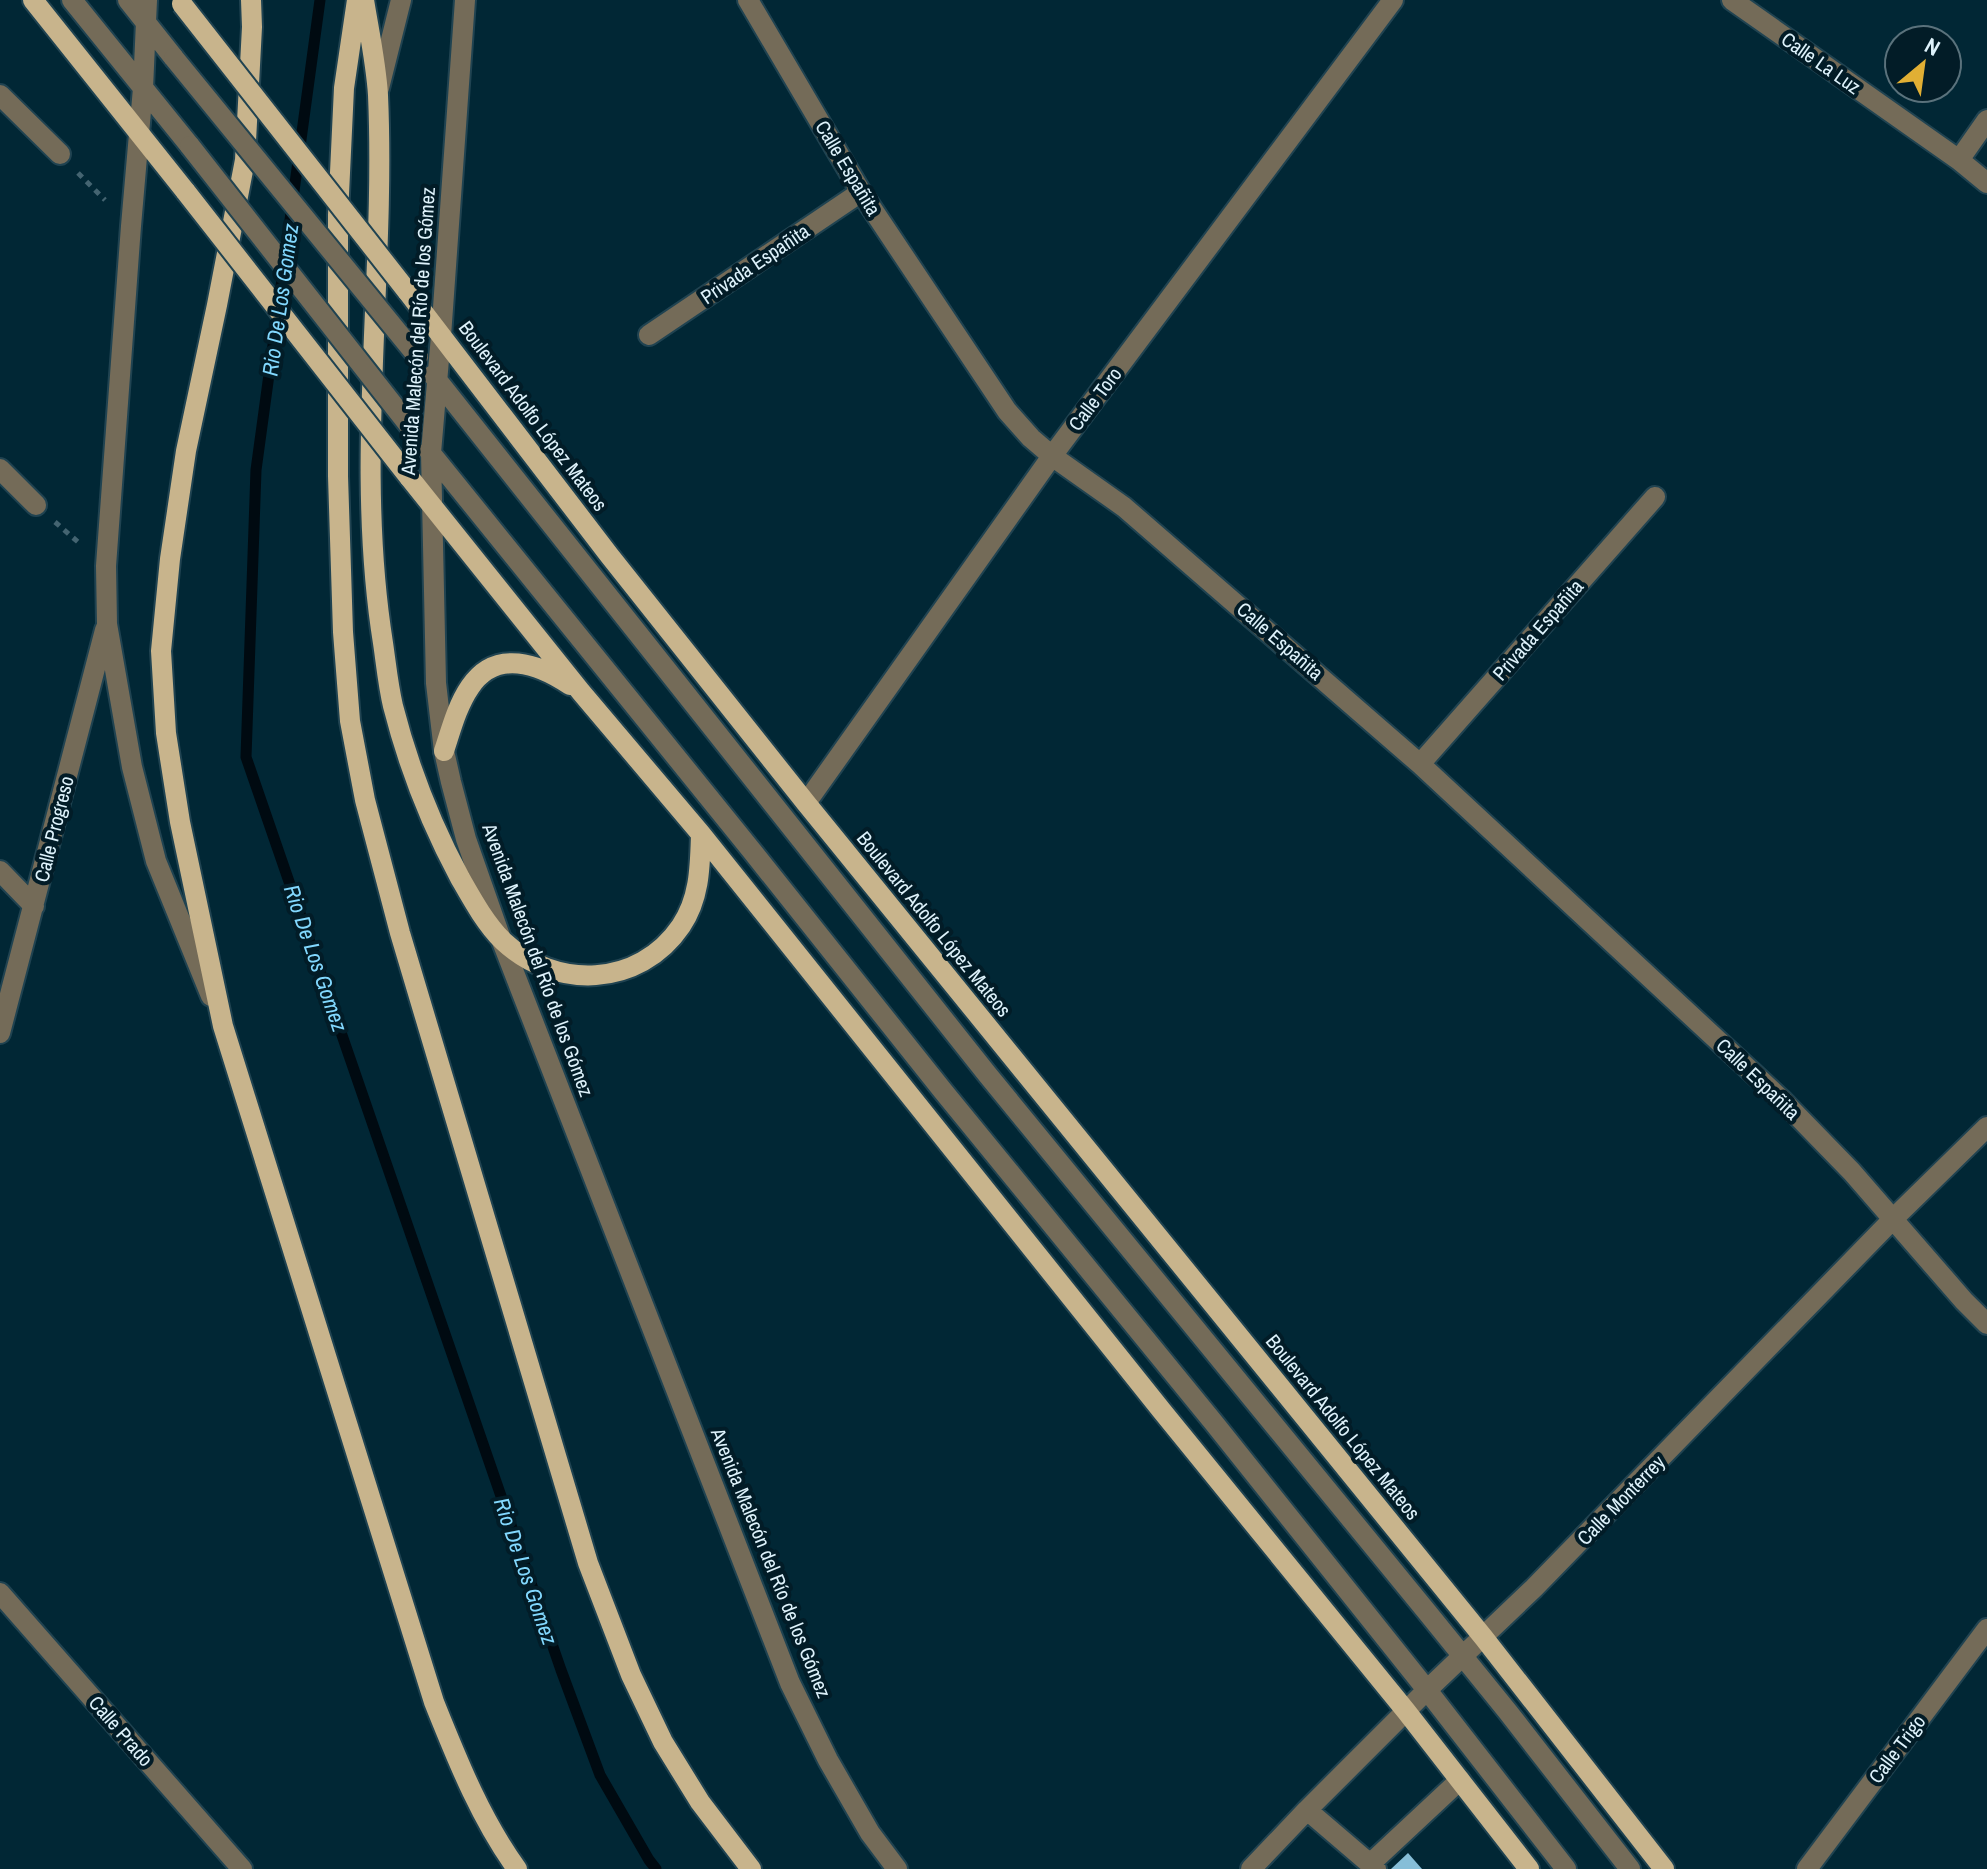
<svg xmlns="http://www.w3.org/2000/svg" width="1987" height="1869" font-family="'Archivo Narrow',sans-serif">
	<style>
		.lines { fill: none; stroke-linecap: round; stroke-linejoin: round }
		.stream { stroke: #000a11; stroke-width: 11 }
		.building { fill: #86bed8 }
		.minor-casing { stroke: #204351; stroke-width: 24 }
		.major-casing { stroke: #204351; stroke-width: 24 }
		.path { stroke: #446471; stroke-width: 5; stroke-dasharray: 6 6; stroke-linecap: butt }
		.minor { stroke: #746b58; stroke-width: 20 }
		.major { stroke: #c8b48c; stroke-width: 20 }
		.minor-bridge-casing { stroke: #204351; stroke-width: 24; stroke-linecap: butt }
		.major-bridge-casing { stroke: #204351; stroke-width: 24; stroke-linecap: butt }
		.minor-bridge { stroke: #746b58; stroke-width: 20 }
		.major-bridge { stroke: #c8b48c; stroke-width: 20 }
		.labels { text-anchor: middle; stroke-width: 8; stroke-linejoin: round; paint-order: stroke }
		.street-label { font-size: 20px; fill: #def2fb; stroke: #021c27 }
		.water-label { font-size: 22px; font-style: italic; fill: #82d8fe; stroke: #021c27 }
	</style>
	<rect width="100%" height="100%" fill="#012735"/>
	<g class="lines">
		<!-- stream -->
		<path class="stream" d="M 320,0 L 256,470 L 246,757 L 561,1670 L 600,1775 L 649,1860 L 656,1869"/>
	</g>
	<!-- building -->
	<path class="building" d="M 1408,1853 L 1422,1869 L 1391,1869 Z"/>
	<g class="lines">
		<defs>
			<path id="minor" d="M 72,0 L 190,146
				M 128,0 L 174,58
				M 147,0 L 143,88 L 131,226 L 106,566 L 107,624 L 132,767 L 156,861 L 211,996
				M 465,0 L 441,336 L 431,453 L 436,683 L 444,751 L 451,782 L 466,839 L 501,939 L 790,1683 L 828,1760 L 870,1833 L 897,1869
				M 748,0 L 861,192 L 1007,411 L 1031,438 L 1052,456 L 1124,507 L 1420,764 L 1783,1101 L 1852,1172 L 1964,1301 L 1987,1324
				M 1732,0 L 1959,160 L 1987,183
				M 379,88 L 401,0
				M 0,95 L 60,154
				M 1959,160 L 1987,120
				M 649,335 L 861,192
				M 433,375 L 987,1074 L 1427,1612 L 1508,1712 L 1630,1869
				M 429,451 L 752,851 L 943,1091 L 1214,1423 L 1427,1690 L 1566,1869
				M 0,469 L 36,505
				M 1420,764 L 1655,497
				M 806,803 L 1052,456 L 1393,0
				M 0,871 L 34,906
				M 0,1033 L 105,630
				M 0,1593 L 242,1869
				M 1307,1810 L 1376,1869
				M 1370,1864 L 1460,1780
				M 1251,1869 L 1307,1810 L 1427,1690 L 1534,1588 L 1894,1218 L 1987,1127
				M 1807,1869 L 1987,1629"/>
			<path id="major" d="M 33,0 L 186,192
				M 251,0 L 252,27 L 245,160 L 217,305 L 186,451 L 170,559 L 161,651 L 166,733 L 180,822 L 223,1026 L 434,1702 C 457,1759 480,1818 517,1869
				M 357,0 L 344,88 L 338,215 L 338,476 L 343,632 L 350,721 L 365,800 L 400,933 L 588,1563 L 631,1675 L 663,1742 L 700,1802 L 751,1869
				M 364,0 C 369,31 376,63 378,95 C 386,277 354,461 383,643 C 386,663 388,685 393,706 C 408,765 431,824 460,878 C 472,899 485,923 503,941 C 555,990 639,988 681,926 C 700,898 700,866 701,834
				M 407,291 L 609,555 L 806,803 L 1484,1638 L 1664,1869
				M 409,477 L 581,692 L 701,834 L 1162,1411 L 1406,1711 L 1529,1869
				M 444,751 C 451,730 457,706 470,687 C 496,648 539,664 570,685"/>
		</defs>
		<!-- minor casing -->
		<use href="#minor" class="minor-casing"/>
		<!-- major casing -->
		<use href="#major" class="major-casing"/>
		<!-- path -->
		<path class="path" d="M 78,173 L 105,200
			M 55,522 L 78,542"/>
		<!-- minor -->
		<use href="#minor" class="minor"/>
		<!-- major -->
		<use href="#major" class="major"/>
		<defs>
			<path id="minor-bridge" d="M 174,58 L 418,357
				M 190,146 L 412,429"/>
			<path id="major-bridge" d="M 182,4 L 407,291
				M 186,192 L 409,477"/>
		</defs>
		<!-- minor-bridge casing -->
		<use href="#minor-bridge" class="minor-bridge-casing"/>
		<!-- major-bridge casing -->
		<use href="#major-bridge" class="major-bridge-casing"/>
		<!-- minor-bridge -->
		<use href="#minor-bridge" class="minor-bridge"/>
		<!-- major-bridge -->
		<use href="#major-bridge" class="major-bridge"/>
	</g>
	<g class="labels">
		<!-- street labels -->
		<g class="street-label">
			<text transform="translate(1821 63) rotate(35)" y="7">Calle La Luz</text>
			<text transform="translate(848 168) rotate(59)" y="7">Calle Españita</text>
			<text transform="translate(755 264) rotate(-34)" y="7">Privada Españita</text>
			<text transform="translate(418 331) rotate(-86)" y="7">Avenida Malecón del Río de los Gómez</text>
			<text transform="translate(1095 399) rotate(-53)" y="7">Calle Toro</text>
			<text transform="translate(533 416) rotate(53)" y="7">Boulevard Adolfo López Mateos</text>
			<text transform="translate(1538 630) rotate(-49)" y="7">Privada Españita</text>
			<text transform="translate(1280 641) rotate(41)" y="7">Calle Españita</text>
			<text transform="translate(54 829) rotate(-76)" y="7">Calle Progreso</text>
			<text transform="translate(934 924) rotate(51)" y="7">Boulevard Adolfo López Mateos</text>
			<text transform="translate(538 960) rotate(70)" y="7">Avenida Malecón del Río de los Gómez</text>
			<text transform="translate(1758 1079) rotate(44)" y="7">Calle Españita</text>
			<text transform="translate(1343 1427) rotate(51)" y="7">Boulevard Adolfo López Mateos</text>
			<text transform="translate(1621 1500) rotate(-46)" y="7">Calle Monterrey</text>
			<text transform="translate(771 1563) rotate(68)" y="7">Avenida Malecón del Río de los Gómez</text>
			<text transform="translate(121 1731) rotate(49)" y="7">Calle Prado</text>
			<text transform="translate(1897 1749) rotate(-53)" y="7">Calle Trigo</text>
		</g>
		<!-- water labels -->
		<g class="water-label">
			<text transform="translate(280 300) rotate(-82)" y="8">Rio De Los Gomez</text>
			<text transform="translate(316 958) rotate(71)" y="8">Rio De Los Gomez</text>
			<text transform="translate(526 1571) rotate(71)" y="8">Rio De Los Gomez</text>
		</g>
	</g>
	<!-- north arrow -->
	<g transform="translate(1923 64) rotate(29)"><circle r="38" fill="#021c27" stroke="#5a727c" stroke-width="2"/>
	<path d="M0-6L14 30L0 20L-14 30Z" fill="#e1af34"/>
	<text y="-12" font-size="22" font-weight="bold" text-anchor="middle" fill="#def2fb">N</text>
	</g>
</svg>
